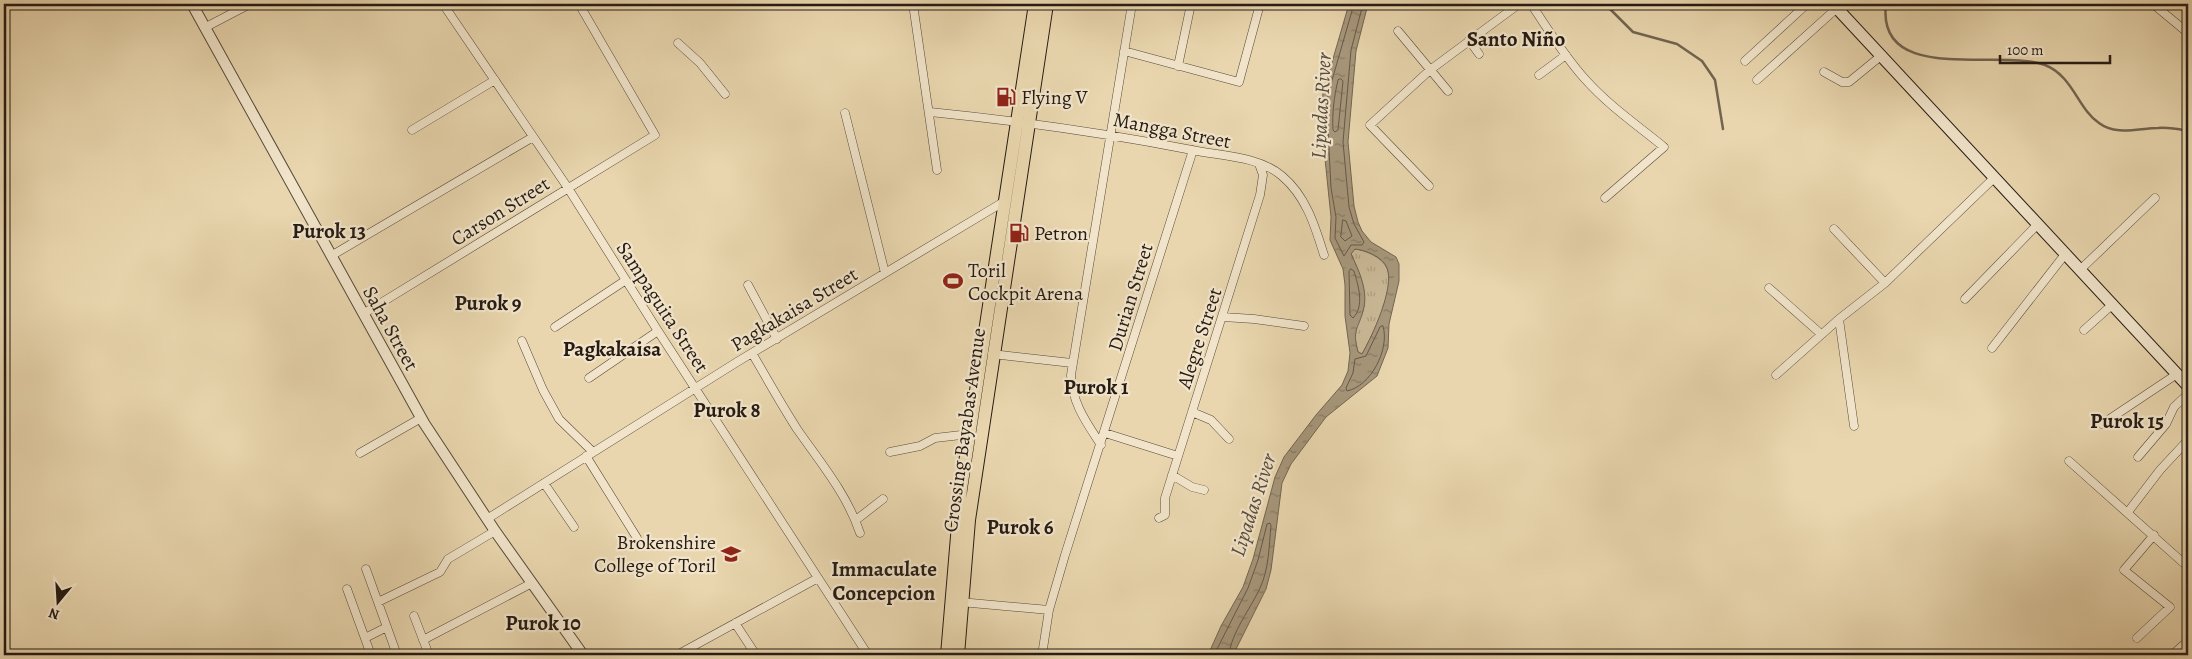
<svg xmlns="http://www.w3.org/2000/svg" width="2192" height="659" font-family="Alegreya,serif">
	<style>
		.grass { fill: url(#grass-tufts); stroke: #766854 }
		.water { fill: url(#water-ripples); stroke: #726551; fill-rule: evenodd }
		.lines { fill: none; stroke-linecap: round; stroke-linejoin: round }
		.shore { stroke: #665847; stroke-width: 1 }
		.stream { stroke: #726551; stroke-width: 2.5 }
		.minor-casing { stroke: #564a3a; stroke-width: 9 }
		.tertiary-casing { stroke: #564a3a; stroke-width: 12 }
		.secondary-casing { stroke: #251b14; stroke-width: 13 }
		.primary-casing { stroke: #251b14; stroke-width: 14 }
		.minor { stroke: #f1e4ca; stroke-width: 8 }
		.tertiary { stroke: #f1e4ca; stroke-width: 10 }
		.secondary { stroke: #f1e4ca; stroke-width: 11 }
		.primary { stroke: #e9d6ae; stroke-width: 12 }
		.labels { text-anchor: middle; stroke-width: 4.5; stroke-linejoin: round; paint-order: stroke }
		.poi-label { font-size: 20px; fill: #251b14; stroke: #f1e4ca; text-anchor: start }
		.street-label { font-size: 20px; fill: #251b14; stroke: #f1e4ca }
		.neighbourhood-label { font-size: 21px; font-weight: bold; fill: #251b14; stroke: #f1e4ca }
		.water-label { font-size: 21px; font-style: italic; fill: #594c3d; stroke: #f1e4ca }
	</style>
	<defs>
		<pattern id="grass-tufts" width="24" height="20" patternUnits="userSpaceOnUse" patternTransform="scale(1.25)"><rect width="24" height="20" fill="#c8b694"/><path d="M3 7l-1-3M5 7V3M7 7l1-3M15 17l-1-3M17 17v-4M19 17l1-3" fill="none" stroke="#ac9c7f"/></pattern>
		<pattern id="water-ripples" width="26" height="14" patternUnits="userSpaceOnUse" patternTransform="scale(1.25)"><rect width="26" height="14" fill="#a6967a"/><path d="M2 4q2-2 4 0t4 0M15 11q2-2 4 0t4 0" fill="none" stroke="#877a63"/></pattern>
	</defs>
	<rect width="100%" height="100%" fill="#e9d6ae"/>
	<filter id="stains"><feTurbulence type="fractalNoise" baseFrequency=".004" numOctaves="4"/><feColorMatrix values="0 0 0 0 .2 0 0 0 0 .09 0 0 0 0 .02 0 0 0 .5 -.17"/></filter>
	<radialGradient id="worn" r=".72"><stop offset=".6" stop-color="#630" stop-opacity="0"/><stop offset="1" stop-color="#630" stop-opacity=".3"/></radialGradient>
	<!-- grass -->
	<path class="grass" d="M 1354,249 C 1365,250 1382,257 1387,268 C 1396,288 1372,336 1362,354 L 1358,352 C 1356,344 1353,333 1356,325 C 1358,320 1362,316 1363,311 C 1368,291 1359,271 1351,254 Z"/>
	<!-- water -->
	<path class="water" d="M 1349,4 L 1368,4 L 1356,51 L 1348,142 L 1354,206 L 1358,222 L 1362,231 L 1371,242 L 1396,257 L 1399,264 L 1399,281 L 1389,324 L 1388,348 L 1377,376 L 1326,417 L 1291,464 L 1282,483 L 1271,570 L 1266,589 L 1233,655 L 1208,655 L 1221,626 L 1243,587 L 1253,559 L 1275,477 L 1284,457 L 1316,415 L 1342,385 L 1348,371 L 1350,353 L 1345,316 L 1345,285 L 1343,269 L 1330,240 L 1331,217 L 1321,120 L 1323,93 ZM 1355,249 C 1366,250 1383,257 1387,268 C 1395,287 1372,337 1362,354 L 1358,352 C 1352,329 1358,330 1363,311 C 1369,292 1359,271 1351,254 Z"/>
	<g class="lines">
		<!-- shore -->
		<path class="shore" d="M 1354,4 L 1328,94 L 1327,109 L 1331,188 L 1336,217 L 1335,238 L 1344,256 L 1351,245 L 1362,245 L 1364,242 L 1354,224 L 1349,207 L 1343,142 L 1351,50 L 1363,4
			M 1341,79 L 1343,81 L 1338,130 L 1335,132 L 1333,130 C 1332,113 1334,97 1338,80 Z
			M 1343,220 L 1346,221 L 1352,236 L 1345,241 L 1341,237 Z
			M 1351,269 L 1354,271 C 1358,285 1365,306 1353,318 L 1350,315 L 1349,272 Z
			M 1383,326 C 1390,349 1371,386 1347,391 L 1346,388 L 1353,373 L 1355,359 L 1366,356 L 1380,327 Z
			M 1214,655 L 1248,588 L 1258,560 L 1267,524 L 1270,523 L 1271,526 C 1269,546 1269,569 1260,588 C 1251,608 1231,633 1229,655"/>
		<!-- stream -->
		<path class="stream" d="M 1605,4 L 1633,32 L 1677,44 L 1702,61 L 1715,80 L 1723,129
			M 1886,4 C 1876,86 2002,48 2045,65 C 2073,76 2078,109 2099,123 C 2116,136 2139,128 2158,128 C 2169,127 2178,129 2188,131"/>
		<defs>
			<path id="minor" d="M 443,4 L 568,188 L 658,331 L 868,655
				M 913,4 L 937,170
				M 1531,4 C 1548,29 1564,56 1585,79 C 1608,105 1637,125 1664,147 L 1605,198
				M 2153,4 L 2188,33
				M 206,27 L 250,4
				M 1398,31 L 1448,91
				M 1469,40 L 1479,54
				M 678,43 L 700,63 L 725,94
				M 1124,51 L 1239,82 L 1260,4
				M 1745,61 L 1807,4
				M 1178,66 L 1191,4
				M 1824,72 L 1842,82 L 1849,82 L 1882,55
				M 1539,75 L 1566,55
				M 1757,80 L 1837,8
				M 930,112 C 1020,121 1104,133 1192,150 C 1221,156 1259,156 1282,176 C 1306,196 1315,226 1324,255
				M 845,113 L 885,273
				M 412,130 L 495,80
				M 1429,186 L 1370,125 L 1430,70 L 1519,4
				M 1834,229 L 1885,283
				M 331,256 L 533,137
				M 2081,269 L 2155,198
				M 748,285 L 777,339
				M 1769,288 L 1821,334
				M 1965,299 L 2038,224
				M 363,314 L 655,135 L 579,4
				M 1223,317 L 1254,319 L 1304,326
				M 555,327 L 626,280
				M 2084,330 L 2113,304
				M 522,341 L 543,390 L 559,419 L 593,452
				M 1992,348 L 2066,253
				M 752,353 C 767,379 781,404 797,429 C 820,462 847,494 860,533
				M 992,354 L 1072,363
				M 1776,375 L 1839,319
				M 589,378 L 658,331
				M 1192,412 L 1211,420 L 1229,439
				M 2102,424 L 2177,374
				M 1854,426 L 1839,319 L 1885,283 L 1995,177
				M 1105,433 L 1178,456
				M 1101,445 C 1086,422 1072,403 1071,375 L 1132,4
				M 890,452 L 920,446 L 935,438 L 970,434
				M 360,453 L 421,418
				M 586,456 L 637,538
				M 2138,457 L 2166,424 L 2174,407 L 2188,394
				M 2069,461 L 2188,567
				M 1172,475 L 1192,487 L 1204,490
				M 544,483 L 574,527
				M 2128,512 L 2160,470 L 2188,440
				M 1159,518 L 1165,515 L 1165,498 L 1260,195 L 1263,175 L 1259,164
				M 487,519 L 737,362 L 1005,201
				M 856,520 L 883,499
				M 366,569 L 397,655
				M 347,589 L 371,655
				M 378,602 L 440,572 L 448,559 L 495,531
				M 960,602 L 1049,610
				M 414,616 L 429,655
				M 735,623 L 756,655
				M 365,638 L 387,627
				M 2137,638 L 2170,607 L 2124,570 L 2154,535
				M 423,640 L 532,583
				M 677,655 L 818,578
				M 1042,655 L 1049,610 L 1065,555 L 1193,150
				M 2172,655 L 2188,641"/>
			<path id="tertiary" d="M 192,4 L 424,423 L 495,531 L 583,655"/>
			<path id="secondary" d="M 1833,4 L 2188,386"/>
			<path id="primary" d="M 947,655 L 961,489 L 1035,4
				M 958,655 L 969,520 L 1047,4"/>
		</defs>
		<!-- minor casing -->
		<use href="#minor" class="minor-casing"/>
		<!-- tertiary casing -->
		<use href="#tertiary" class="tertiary-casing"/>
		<!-- secondary casing -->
		<use href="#secondary" class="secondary-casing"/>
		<!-- primary casing -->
		<use href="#primary" class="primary-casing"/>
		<!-- minor -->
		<use href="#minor" class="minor"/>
		<!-- tertiary -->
		<use href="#tertiary" class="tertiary"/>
		<!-- secondary -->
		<use href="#secondary" class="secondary"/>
		<!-- primary -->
		<use href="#primary" class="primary"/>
	</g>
	<!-- icons -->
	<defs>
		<symbol id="fuel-bare" viewBox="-9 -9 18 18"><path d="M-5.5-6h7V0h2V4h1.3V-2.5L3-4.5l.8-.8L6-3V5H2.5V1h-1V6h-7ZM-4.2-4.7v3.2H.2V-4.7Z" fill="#8f2418" stroke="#f1e4ca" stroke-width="2.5" paint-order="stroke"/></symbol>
		<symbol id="stadium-bare" viewBox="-9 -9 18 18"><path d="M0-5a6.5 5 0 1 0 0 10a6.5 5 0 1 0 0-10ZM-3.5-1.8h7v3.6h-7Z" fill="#8f2418" stroke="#f1e4ca" stroke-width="2.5" paint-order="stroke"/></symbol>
		<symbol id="university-bare" viewBox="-9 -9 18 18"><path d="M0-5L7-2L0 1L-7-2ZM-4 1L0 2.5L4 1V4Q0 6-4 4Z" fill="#8f2418" stroke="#f1e4ca" stroke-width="2.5" paint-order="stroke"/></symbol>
	</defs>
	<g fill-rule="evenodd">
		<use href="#fuel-bare" x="992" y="83" width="28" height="28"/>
		<use href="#fuel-bare" x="1005" y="219" width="28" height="28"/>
		<use href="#stadium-bare" x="939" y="267" width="28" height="28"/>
		<use href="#university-bare" x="717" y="540" width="28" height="28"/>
	</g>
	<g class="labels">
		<!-- poi labels -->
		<g class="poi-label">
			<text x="1021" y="104">Flying V</text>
			<text x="1034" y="240">Petron</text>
			<text x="968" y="277">Toril<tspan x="968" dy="23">Cockpit Arena</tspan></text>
			<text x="716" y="549" text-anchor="end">Brokenshire<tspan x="716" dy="23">College of Toril</tspan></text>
		</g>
		<!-- street labels -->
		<g class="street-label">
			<text transform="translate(1172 130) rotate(11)" y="7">Mangga Street</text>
			<text transform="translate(500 211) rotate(-32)" y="7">Carson Street</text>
			<text transform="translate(1130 297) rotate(-73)" y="7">Durian Street</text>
			<text transform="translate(663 307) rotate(57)" y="7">Sampaguita Street</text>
			<text transform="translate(794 309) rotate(-31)" y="7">Pagkakaisa Street</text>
			<text transform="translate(391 328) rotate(61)" y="7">Saha Street</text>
			<text transform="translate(1199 338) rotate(-72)" y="7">Alegre Street</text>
			<text transform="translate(964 430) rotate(-82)" y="7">Crossing Bayabas Avenue</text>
		</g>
		<!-- neighbourhood labels -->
		<g class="neighbourhood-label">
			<text x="1516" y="46">Santo Niño</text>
			<text x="329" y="238">Purok 13</text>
			<text x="488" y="310">Purok 9</text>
			<text x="612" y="356">Pagkakaisa</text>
			<text x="1096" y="394">Purok 1</text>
			<text x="727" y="417">Purok 8</text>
			<text x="2127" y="428">Purok 15</text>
			<text x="1020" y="534">Purok 6</text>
			<text x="884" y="576">Immaculate<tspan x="884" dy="24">Concepcion</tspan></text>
			<text x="543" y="630">Purok 10</text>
		</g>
		<!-- water labels -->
		<g class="water-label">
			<text transform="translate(1321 106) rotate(-87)" y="7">Lipadas River</text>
			<text transform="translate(1253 505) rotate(-72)" y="7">Lipadas River</text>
		</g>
	</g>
	<!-- margin -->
	<rect width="2192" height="659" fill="none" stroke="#e9d6ae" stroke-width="20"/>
	<rect x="5" y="5" width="2182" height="649" fill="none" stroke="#251b14" stroke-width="2.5"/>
	<rect x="10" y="10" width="2172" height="639" fill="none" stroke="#251b14"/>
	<!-- north arrow -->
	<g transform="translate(58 602) rotate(198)" stroke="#f1e4ca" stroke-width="4" paint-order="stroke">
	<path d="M0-4L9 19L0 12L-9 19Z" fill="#251b14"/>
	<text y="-8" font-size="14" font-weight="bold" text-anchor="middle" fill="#251b14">N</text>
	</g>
	<!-- scale -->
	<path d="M2000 55v8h110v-8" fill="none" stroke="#251b14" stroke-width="2.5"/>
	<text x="2007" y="55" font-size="15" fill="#251b14" stroke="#f1e4ca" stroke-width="4" paint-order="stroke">100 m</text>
	<rect width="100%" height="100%" filter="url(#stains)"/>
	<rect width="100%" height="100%" fill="url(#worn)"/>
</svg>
